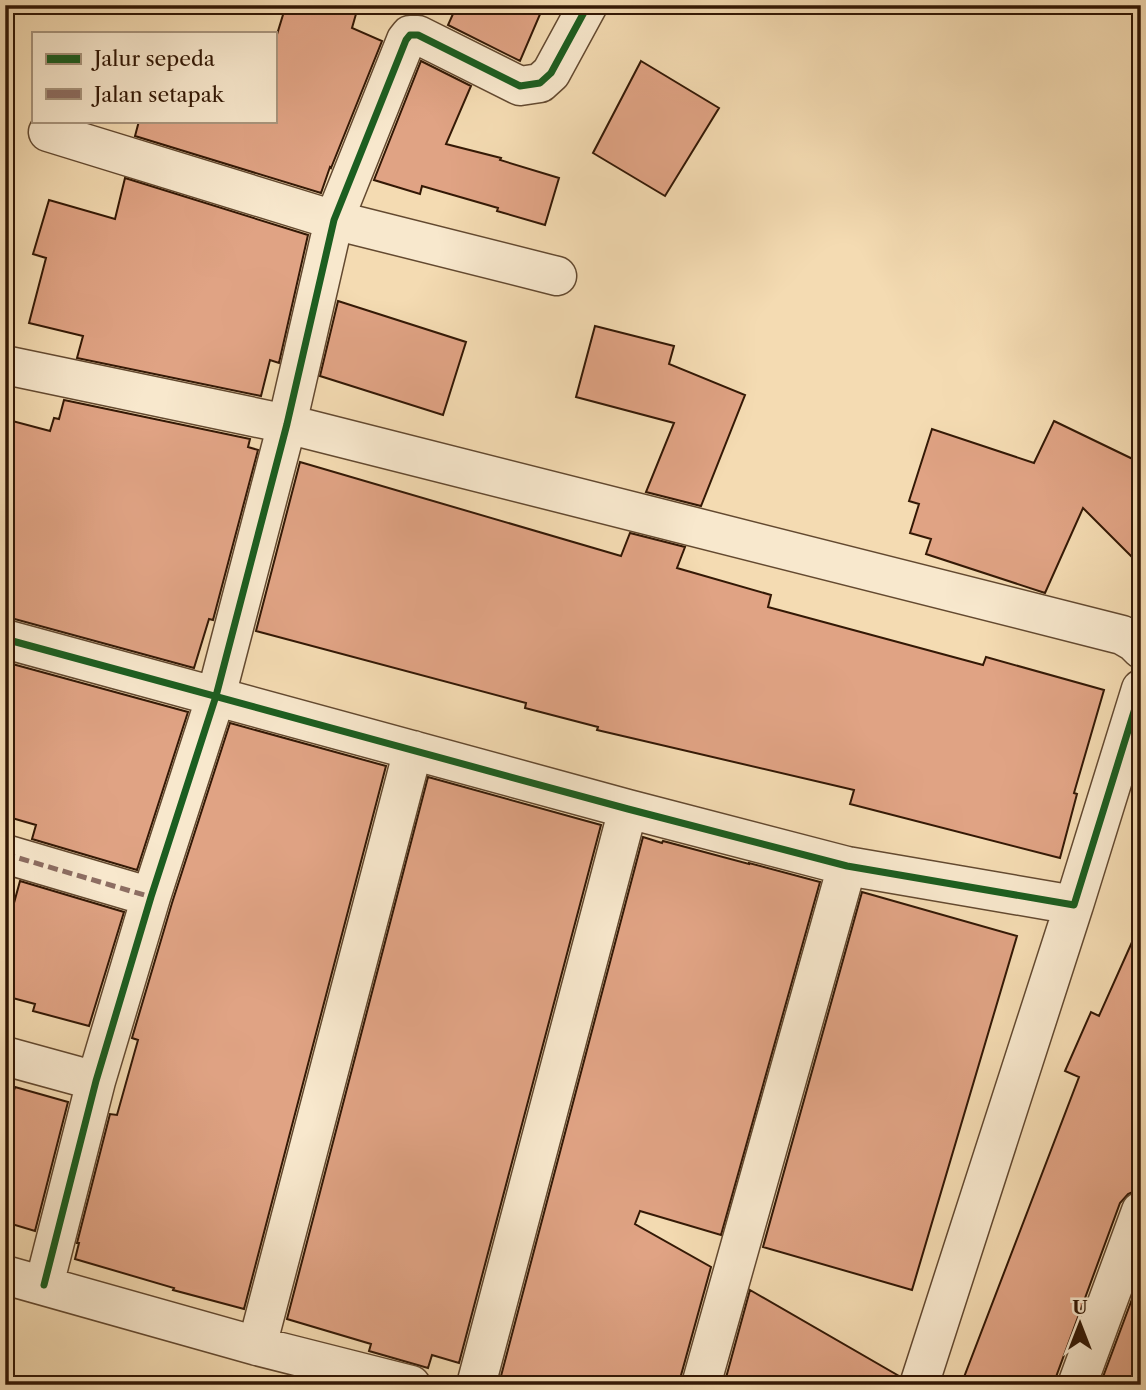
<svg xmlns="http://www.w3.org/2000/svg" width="1146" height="1390" font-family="'Libre Caslon Text',serif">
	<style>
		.building { fill: #e0a384; stroke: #331805; stroke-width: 2 }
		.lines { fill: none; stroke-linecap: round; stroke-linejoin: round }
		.minor-casing { stroke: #634930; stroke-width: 41 }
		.minor { stroke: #f8e8cd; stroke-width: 38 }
		.quiet { stroke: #8d6e63; stroke-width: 5; stroke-dasharray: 10 5; stroke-linecap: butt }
		.cycleway-casing { stroke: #f8e8cd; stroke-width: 11 }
		.cycleway { stroke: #1b5e20; stroke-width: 7 }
	</style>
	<rect width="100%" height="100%" fill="#f4dbb2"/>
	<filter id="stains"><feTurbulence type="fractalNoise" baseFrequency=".00286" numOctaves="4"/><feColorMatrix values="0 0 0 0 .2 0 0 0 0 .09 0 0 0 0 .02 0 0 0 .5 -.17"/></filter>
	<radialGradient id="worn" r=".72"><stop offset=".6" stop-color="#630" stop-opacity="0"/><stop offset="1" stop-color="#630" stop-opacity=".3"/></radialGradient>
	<!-- building -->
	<path class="building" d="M 286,5 L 327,5 L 356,14 L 352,28 L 382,41 L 331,168 L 330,167 L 321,193 L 135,136 L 139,121 L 275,121 L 275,41 Z
		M 457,5 L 544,5 L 520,61 L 448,25 Z
		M 421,61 L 471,86 L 446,144 L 501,158 L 500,160 L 559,178 L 545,225 L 497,211 L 498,208 L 422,186 L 420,194 L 374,180 Z
		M 641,61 L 719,108 L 665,196 L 593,153 Z
		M 125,178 L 308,235 L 279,363 L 270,360 L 261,396 L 77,358 L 83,336 L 29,323 L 46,258 L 33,254 L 49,200 L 115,219 Z
		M 338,301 L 466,342 L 443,415 L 320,376 Z
		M 595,326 L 674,346 L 669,364 L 745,395 L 701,506 L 646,492 L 674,423 L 576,397 Z
		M 64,400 L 250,439 L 248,447 L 258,450 L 213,620 L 209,619 L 194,668 L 11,618 L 5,618 L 5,419 L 50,431 L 54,418 L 59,419 Z
		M 1054,421 L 1141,463 L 1141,566 L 1083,508 L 1045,593 L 926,554 L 931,539 L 910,533 L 919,504 L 909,501 L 932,429 L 1034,463 Z
		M 300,462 L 621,556 L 630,533 L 685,547 L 677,568 L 771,595 L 768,607 L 983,665 L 986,657 L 1104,690 L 1074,793 L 1077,794 L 1060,858 L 850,804 L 854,790 L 597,730 L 598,727 L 525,708 L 526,703 L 256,631 Z
		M 5,662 L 188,712 L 137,870 L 32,839 L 36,825 L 5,816 Z
		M 230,723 L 386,766 L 244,1309 L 173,1290 L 174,1288 L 75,1259 L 79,1243 L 77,1243 L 110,1114 L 117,1115 L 138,1040 L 132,1038 L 172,903 Z
		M 428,777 L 601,825 L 459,1363 L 432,1355 L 428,1368 L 369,1351 L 371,1344 L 287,1319 Z
		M 643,837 L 662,843 L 663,841 L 749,864 L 749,863 L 820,882 L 721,1235 L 640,1211 L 635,1224 L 711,1267 L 680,1379 L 680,1385 L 531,1385 L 501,1376 Z
		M 20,881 L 124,912 L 89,1026 L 33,1011 L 35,1004 L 5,996 L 5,936 Z
		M 862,892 L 1017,936 L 912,1290 L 763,1247 Z
		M 1141,922 L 1141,1190 L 1137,1190 L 1128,1194 L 1120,1203 L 1056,1377 L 1056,1385 L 961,1385 L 1079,1077 L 1065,1071 L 1091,1012 L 1099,1016 Z
		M 15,1087 L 68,1102 L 35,1231 L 5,1222 L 5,1122 Z
		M 1141,1275 L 1141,1385 L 1100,1385 Z
		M 750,1290 L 899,1376 L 898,1385 L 724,1385 Z"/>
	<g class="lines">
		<defs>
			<path id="minor" d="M 48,132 L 334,220 L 557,276
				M 5,365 L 287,424 L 1122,635 L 1134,642 L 1141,649
				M 5,639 L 628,809 L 847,866 L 1074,905 L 1141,689
				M 5,854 L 151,897
				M 5,1056 L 96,1081
				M 5,1275 L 257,1346 L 411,1385
				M 44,1285 L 96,1081 L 151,897 L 216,696 L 287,424 L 334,220 L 406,40 L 410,35 L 418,35 L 520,86 L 540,83 L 551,73 L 588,5
				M 257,1346 L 413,750
				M 476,1385 L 628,809
				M 701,1385 L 847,866
				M 919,1385 L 1074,905
				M 1077,1385 L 1141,1211"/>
		</defs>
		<!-- minor casing -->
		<use href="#minor" class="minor-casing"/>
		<!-- minor -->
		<use href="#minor" class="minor"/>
		<!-- quiet -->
		<path class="quiet" d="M 5,854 L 151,897"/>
		<defs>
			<path id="cycleway" d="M 5,639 L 628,809 L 847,866 L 1074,905 L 1141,689
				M 44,1285 L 96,1081 L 151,897 L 216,696 L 287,424 L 334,220 L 406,40 L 410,35 L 418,35 L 520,86 L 540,83 L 551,73 L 588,5"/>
		</defs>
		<!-- cycleway casing -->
		<use href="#cycleway" class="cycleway-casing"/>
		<!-- cycleway -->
		<use href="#cycleway" class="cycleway"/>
	</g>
	<!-- margin -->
	<rect width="1146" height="1390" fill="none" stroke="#f4dbb2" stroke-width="28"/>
	<rect x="7" y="7" width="1132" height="1376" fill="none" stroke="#331805" stroke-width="3.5"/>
	<rect x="14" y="14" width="1118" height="1362" fill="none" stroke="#331805" stroke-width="2"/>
	<!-- legend -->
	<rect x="32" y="32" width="245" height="91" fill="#f8e8cd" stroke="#a9957d" stroke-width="2"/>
	<rect x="46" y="54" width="35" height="10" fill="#1b5e20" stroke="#a9957d" stroke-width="2"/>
	<text x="94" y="66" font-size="21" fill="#331805">Jalur sepeda</text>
	<rect x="46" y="89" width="35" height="10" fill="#8d6e63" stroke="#a9957d" stroke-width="2"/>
	<text x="94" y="102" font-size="21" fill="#331805">Jalan setapak</text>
	<!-- north arrow -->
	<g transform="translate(1080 1324)" stroke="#f8e8cd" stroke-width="5" paint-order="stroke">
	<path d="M0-5L12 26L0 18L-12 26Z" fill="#331805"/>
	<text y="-10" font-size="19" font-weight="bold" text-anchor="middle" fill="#331805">U</text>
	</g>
	<rect width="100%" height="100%" filter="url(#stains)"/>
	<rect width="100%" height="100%" fill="url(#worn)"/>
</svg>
